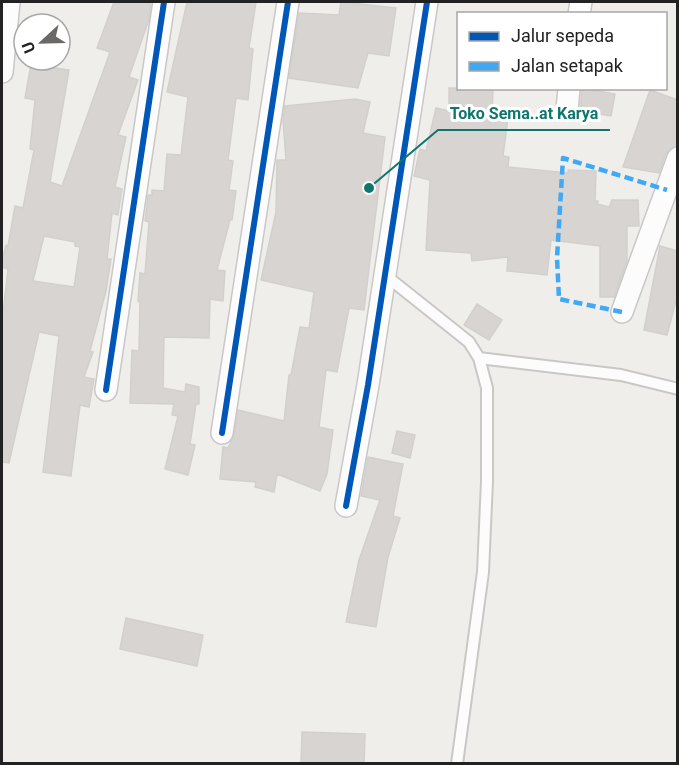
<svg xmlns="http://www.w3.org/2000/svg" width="679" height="765" font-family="Roboto,sans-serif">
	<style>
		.building { fill: #d7d4d2; stroke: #d3d0cc; stroke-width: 1.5; fill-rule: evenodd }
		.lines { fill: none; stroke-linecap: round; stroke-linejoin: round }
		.service-casing { stroke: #c9c8c7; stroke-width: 14 }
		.minor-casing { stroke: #c9c8c7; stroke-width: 24 }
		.service { stroke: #fdfcfc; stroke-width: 10 }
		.minor { stroke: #fdfcfc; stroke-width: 21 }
		.quiet { stroke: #3fa9f5; stroke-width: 4.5; stroke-dasharray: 9 4.5; stroke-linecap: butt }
		.cycleway-casing { stroke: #fff; stroke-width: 10 }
		.cycleway { stroke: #0057b8; stroke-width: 6 }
		.leader { fill: none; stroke: #0f766e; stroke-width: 2 }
		.callout-dot { fill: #0f766e; stroke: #fff; stroke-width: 2 }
		.callout-label { font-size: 16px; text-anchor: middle; font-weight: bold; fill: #0f766e; stroke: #fff; stroke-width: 6; stroke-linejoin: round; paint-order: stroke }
	</style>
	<rect width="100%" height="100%" fill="#f0eeeb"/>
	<!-- building -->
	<path class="building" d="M 114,2 L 151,2 L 149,19 L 129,77 L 138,80 L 118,135 L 126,137 L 115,187 L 122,189 L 118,215 L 112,213 L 107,259 L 111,259 L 106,291 L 90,351 L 93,352 L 84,377 L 94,379 L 89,407 L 80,405 L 71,476 L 43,472 L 59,336 L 39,332 L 9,463 L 2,462 L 2,322 L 8,269 L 2,267 L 2,261 L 6,245 L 8,246 L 15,206 L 23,208 L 34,150 L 30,149 L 35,100 L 25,98 L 31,64 L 69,70 L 50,182 L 62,186 L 110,52 L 97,48 ZM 44,236 L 75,242 L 75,246 L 80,247 L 74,287 L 33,281 Z
		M 187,2 L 256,2 L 249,48 L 253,49 L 248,100 L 236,98 L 228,160 L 233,161 L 229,190 L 236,191 L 232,220 L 230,220 L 217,270 L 225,271 L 223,301 L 210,299 L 209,338 L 164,337 L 163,388 L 185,392 L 186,384 L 199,387 L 199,404 L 196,404 L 190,444 L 195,445 L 188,475 L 165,469 L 178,416 L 172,415 L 174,404 L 130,403 L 132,350 L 139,351 L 140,302 L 138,301 L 140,273 L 145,274 L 149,222 L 145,221 L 148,195 L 152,195 L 152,190 L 164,191 L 167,154 L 181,155 L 188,97 L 167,92 Z
		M 341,2 L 396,8 L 389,56 L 368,53 L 358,88 L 289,78 L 299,13 L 339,15 Z
		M 449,88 L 493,88 L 492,116 L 508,118 L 503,156 L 509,157 L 508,167 L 568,173 L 568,170 L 596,171 L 595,201 L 598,201 L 597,204 L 609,207 L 612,200 L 638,200 L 639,226 L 627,226 L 627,261 L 614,297 L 600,297 L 600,246 L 551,240 L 547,275 L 507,271 L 508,257 L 472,261 L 471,253 L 426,250 L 430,180 L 414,176 L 420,149 L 426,151 L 436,108 L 449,111 Z
		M 582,88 L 615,94 L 611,116 L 580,111 Z
		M 650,90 L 678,100 L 678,146 L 666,153 L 659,173 L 623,167 Z
		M 355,99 L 370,102 L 363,133 L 385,137 L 364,310 L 349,308 L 337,372 L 326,370 L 319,427 L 333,430 L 327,474 L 320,491 L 277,474 L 274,492 L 255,487 L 256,482 L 220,479 L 223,447 L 228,448 L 234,435 L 238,410 L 284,421 L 289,375 L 291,375 L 300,327 L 309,328 L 314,292 L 261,280 L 276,212 L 277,160 L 286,160 L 283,121 L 285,106 Z
		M 660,246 L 678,251 L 678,293 L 667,335 L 644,330 Z
		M 477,304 L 502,320 L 489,340 L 464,325 Z
		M 397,431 L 415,435 L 410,458 L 392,453 Z
		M 368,457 L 403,464 L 393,516 L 400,518 L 388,557 L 376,627 L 346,622 L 359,560 L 380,500 L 361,496 Z
		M 126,618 L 203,635 L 197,666 L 120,649 Z
		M 302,732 L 365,734 L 364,764 L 301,764 Z"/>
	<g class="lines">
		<defs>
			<path id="service" d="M 385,275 L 469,342 L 479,358 L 487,388 L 487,481 L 483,572 L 457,764
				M 479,358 L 621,375 L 678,389"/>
			<path id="minor" d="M 579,14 L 581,2
				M 2,72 L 9,2
				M 567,110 L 569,88
				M 622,312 L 678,158
				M 106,390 L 164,2
				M 222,433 L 288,2
				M 346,506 L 368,385 L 427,2"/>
		</defs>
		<!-- service casing -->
		<use href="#service" class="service-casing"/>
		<!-- minor casing -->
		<use href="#minor" class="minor-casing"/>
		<!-- service -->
		<use href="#service" class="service"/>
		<!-- minor -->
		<use href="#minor" class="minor"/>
		<!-- quiet -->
		<path class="quiet" d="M 622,312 L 559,299 L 557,258 L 563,158 L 667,190"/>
		<defs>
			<path id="cycleway" d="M 106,390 L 164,2
				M 222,433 L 288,2
				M 346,506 L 368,385 L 427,2"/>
		</defs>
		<!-- cycleway casing -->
		<use href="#cycleway" class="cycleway-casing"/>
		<!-- cycleway -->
		<use href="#cycleway" class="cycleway"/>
	</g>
	<!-- callouts -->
	<path class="leader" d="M369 188L438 130H610"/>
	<circle class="callout-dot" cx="369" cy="188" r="6"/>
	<g class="callout-label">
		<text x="524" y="119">Toko Sema..at Karya</text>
	</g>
	<!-- border -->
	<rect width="679" height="765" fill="none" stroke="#222222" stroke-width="6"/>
	<!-- legend -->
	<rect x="457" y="12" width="210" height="78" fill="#ffffff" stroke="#a7a7a7" stroke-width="1.5"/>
	<rect x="469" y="32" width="30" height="9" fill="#0057b8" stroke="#a7a7a7" stroke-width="1.5"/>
	<text x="511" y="42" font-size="18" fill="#222222">Jalur sepeda</text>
	<rect x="469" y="62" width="30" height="9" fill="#3fa9f5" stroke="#a7a7a7" stroke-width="1.5"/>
	<text x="511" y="72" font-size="18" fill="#222222">Jalan setapak</text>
	<!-- north arrow -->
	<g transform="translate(42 42) rotate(248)"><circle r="28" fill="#ffffff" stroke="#a7a7a7" stroke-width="1.5"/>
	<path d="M0-4.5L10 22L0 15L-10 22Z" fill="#6a6968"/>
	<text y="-9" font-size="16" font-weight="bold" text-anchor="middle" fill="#222222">U</text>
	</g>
</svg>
